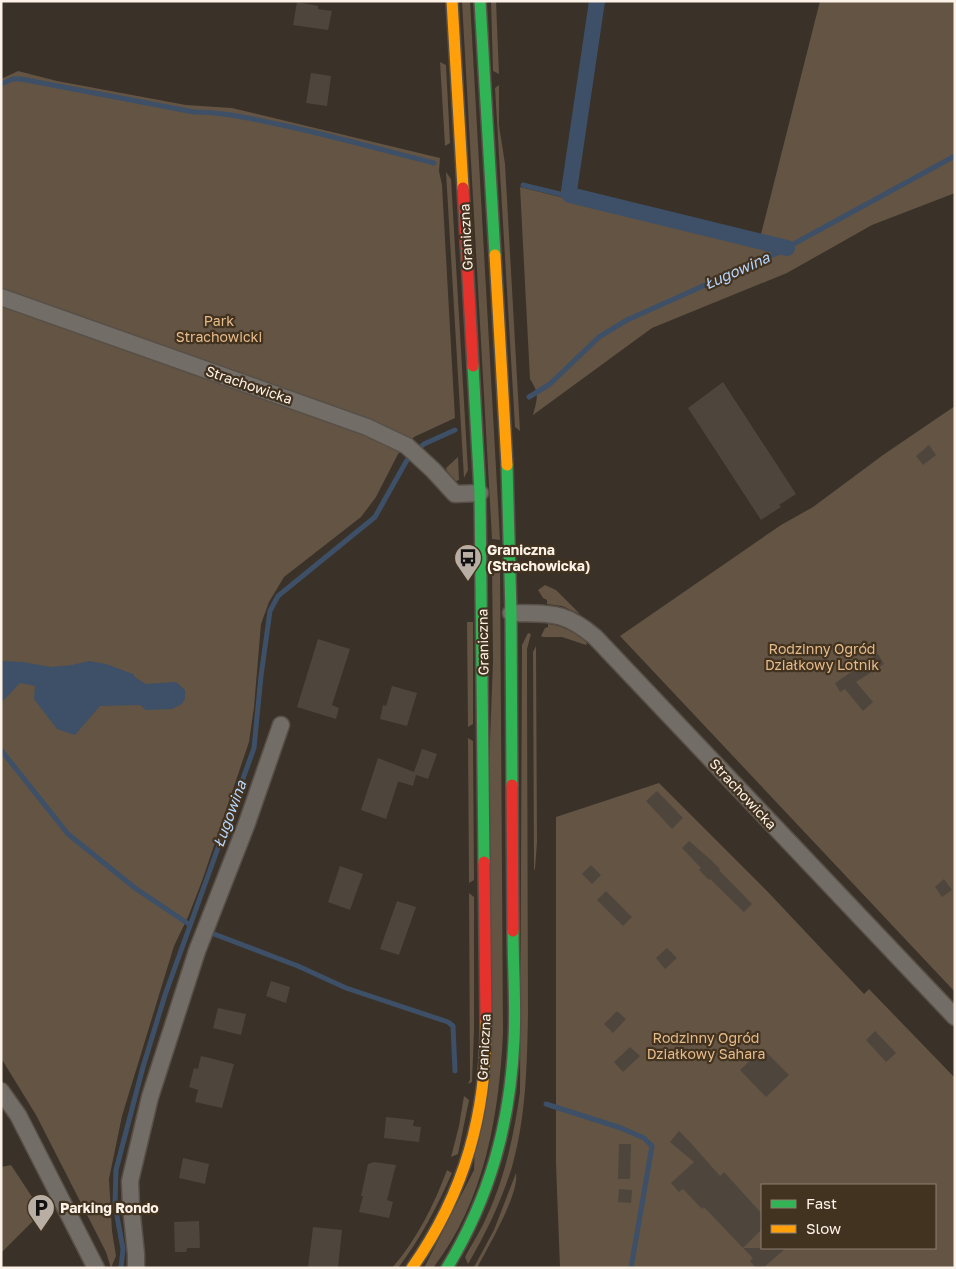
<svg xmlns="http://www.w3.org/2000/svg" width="956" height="1269" font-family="'Golos Text',sans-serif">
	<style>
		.green { fill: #635444; fill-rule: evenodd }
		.water { fill: #3d5067 }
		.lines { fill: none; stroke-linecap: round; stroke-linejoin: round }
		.stream { stroke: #3d5067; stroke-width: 5 }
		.canal { stroke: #3d5067; stroke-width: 16 }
		.building { fill: #4e463d }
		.street-casing { stroke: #585048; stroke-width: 19 }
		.fast-casing { stroke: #585048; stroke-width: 14 }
		.slow-casing { stroke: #585048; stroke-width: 14 }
		.jam-casing { stroke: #585048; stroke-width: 14 }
		.street { stroke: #726d67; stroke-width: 16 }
		.fast { stroke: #30b455; stroke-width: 11 }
		.slow { stroke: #ff9f0a; stroke-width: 11 }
		.jam { stroke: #e5322d; stroke-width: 11 }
		.labels { text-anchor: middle; stroke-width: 4.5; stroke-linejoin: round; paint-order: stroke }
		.street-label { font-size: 14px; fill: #fdf2e7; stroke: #423220 }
		.park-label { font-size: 14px; fill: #e6bb8a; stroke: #423220 }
		.poi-label { font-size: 14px; font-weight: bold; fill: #fdf2e7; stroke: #423220; text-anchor: start }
		.water-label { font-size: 15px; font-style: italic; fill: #b5d6fd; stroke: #423220 }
	</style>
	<rect width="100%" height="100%" fill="#3a3128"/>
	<!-- green -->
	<path class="green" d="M 462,1 L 470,1 L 500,540 L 492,539 Z
		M 491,1 L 496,1 L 499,74 L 493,71 Z
		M 820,1 L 955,1 L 955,193 L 872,225 L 787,273 L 652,328 L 533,415 C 537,399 540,394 530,379 L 520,187 L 758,246 Z
		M 440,62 L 446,65 L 450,143 L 445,146 Z
		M 18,71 L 57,81 L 186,105 L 232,108 L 440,158 L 439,171 L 442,185 L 455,418 L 414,437 L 398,454 L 376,497 L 361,517 L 284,577 L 269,602 L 261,624 L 254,707 L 249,742 L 202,881 L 188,917 L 174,946 L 122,1116 L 109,1179 L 112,1231 L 116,1256 L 111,1268 L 106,1252 L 36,1115 L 1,1058 L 1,79 Z
		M 499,85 L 499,125 L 505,164 L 520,431 L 515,427 L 495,88 Z
		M 446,172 L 451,179 L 468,470 L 464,478 Z
		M 955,406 L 955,992 L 620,636 L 781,525 L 813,507 L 883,455 Z
		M 458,457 L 459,480 L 456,481 L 447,471 L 446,468 Z
		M 500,563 L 503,1033 C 499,1115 485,1201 433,1268 L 424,1268 L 474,1170 L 493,661 L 492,564 Z
		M 545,585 L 556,590 L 580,614 L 562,606 L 547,604 L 547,600 L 543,598 L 538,590 Z
		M 467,622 L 473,622 L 473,724 L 468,727 Z
		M 548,624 C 562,625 576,633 587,643 L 586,645 L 562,637 L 543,637 L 541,636 L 545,628 L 548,627 Z
		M 528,633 L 531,634 L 527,649 L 527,674 L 528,1015 C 527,1066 526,1118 512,1167 C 501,1202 486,1233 468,1264 L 465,1257 C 472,1244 481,1230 487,1216 C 505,1177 514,1135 520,1092 L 522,645 Z
		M 536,646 L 537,842 L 535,869 L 534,870 L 533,652 Z
		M 468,738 L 473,741 L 474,880 L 469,883 Z
		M 659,783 L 768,892 L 864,994 L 869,989 L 955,1078 L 955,1268 L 560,1268 L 556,1164 L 556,817 ZM 762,1185 L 935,1185 L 935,1248 L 762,1248 Z
		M 469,893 L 474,897 L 474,1031 L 472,1082 L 468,1084 L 470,1079 Z
		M 464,1096 L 469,1100 L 458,1154 L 451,1157 L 459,1126 Z
		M 11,1165 L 42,1212 L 1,1253 L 1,1167 Z
		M 447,1170 L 452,1173 C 437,1207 421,1238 398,1268 L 392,1268 C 417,1239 434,1205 447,1170 Z
		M 516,1173 C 520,1193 487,1249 477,1268 L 474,1267 L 494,1230 Z"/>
	<!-- water -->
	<path class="water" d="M 1,661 L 23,662 L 51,667 L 72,665 L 89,661 L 106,664 L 133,674 L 136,678 L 146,684 L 176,682 L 185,690 L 185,699 L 182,704 L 172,709 L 146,710 L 140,705 L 100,706 L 75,735 L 57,729 L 34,699 L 35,686 L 20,683 L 1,703 Z"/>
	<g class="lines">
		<!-- stream -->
		<path class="stream" d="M 1,84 L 13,79 L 21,79 L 194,112 C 222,112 249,118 277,124 C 330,135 382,150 434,163
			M 523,185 L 564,195 L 570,195
			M 529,397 L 550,384 L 599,337 L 627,320 L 777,253 L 955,156
			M 1,750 L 68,834 L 135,888 L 190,925
			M 214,934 L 298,966 L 346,988 L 448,1022 L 453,1026 L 455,1071
			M 546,1104 L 621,1128 L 644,1138 L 652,1146 L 631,1268
			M 121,1268 L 123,1249 L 115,1205 L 116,1170 L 143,1067 L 165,995 L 254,748 L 261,676 L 270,611 L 278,596 L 375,517 L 407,460 L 424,444 L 455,430"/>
		<!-- canal -->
		<path class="canal" d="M 597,1 L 569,191 L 570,195 L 787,248"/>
	</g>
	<!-- building -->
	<path class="building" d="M 297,2 L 318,6 L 318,9 L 332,11 L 328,30 L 293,25 Z
		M 311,73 L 331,76 L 327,106 L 306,103 Z
		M 723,382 L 796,494 L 779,505 L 781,507 L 761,520 L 688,408 Z
		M 929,445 L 936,455 L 923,465 L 916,456 Z
		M 318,639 L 350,649 L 332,705 L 339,708 L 336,719 L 297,707 Z
		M 878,654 L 884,664 L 856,682 L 873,702 L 863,711 L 845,689 L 840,692 L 835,683 Z
		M 392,686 L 417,693 L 407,726 L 380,719 L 383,705 L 386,706 Z
		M 422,749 L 437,754 L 428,779 L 416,775 L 413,786 L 400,782 L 398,782 L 386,819 L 361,810 L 378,758 L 414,772 Z
		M 657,791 L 683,818 L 672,829 L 646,801 Z
		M 689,841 L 710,859 L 720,869 L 719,870 L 752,904 L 744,912 L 710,879 L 709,880 L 699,870 L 701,868 L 682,848 Z
		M 591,865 L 601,875 L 592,884 L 582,874 Z
		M 340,866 L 363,874 L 350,910 L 328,902 Z
		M 944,879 L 952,890 L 942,897 L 935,887 Z
		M 606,891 L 632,917 L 623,926 L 597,900 Z
		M 397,901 L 416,907 L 399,955 L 380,949 Z
		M 667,948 L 677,958 L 665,969 L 656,958 Z
		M 271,981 L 290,987 L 286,1003 L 266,996 Z
		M 218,1008 L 246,1014 L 241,1035 L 213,1028 Z
		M 617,1011 L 626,1019 L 613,1033 L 604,1024 Z
		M 875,1031 L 896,1053 L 886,1062 L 866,1040 Z
		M 630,1047 L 640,1056 L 623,1072 L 614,1062 Z
		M 763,1049 L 789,1075 L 766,1097 L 740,1070 Z
		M 201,1056 L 234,1064 L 222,1108 L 195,1102 L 198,1090 L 189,1087 L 194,1068 L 198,1069 Z
		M 386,1117 L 414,1120 L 413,1126 L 421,1127 L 419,1142 L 384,1138 Z
		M 679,1131 L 688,1140 L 720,1176 L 724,1172 L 762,1214 L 762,1229 L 743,1248 L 704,1207 L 702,1209 L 683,1189 L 679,1192 L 671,1183 L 694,1162 L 670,1142 Z
		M 619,1144 L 631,1144 L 630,1179 L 618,1179 Z
		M 183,1158 L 209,1164 L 205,1184 L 179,1178 Z
		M 374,1162 L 396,1165 L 387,1200 L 393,1202 L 389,1218 L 359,1212 L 363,1196 L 361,1196 L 368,1164 Z
		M 619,1189 L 632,1190 L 631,1203 L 618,1202 Z
		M 199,1221 L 200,1248 L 187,1248 L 186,1252 L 175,1252 L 174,1222 Z
		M 313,1227 L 342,1230 L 338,1268 L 308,1268 Z
		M 743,1248 L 786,1248 L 763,1268 L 756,1268 L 750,1261 L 753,1258 Z"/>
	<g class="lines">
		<defs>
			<path id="street" d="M 1,297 L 367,427 L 407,446 L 433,470 L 455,494 L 480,493
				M 511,613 C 550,614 563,610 595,637 L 955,1017
				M 1,1091 L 18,1115 L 96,1268
				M 136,1268 L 136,1254 L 131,1206 L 130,1181 L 150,1097 L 197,951 L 247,823 L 281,725"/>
			<path id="fast" d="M 480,1 L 495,255
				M 473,366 L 480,493 L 484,862
				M 507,465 L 511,613 L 512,785
				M 447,1268 C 490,1197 510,1124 514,1041 C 516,1004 513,967 513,931"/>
			<path id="slow" d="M 452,1 L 463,188
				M 495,255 L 507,465
				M 412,1268 C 465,1192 487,1113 486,1021"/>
			<path id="jam" d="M 463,188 L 473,366
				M 512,785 L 513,931
				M 484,862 L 486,1021"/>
		</defs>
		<!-- street casing -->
		<use href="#street" class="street-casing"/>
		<!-- fast casing -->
		<use href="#fast" class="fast-casing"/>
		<!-- slow casing -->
		<use href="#slow" class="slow-casing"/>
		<!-- jam casing -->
		<use href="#jam" class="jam-casing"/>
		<!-- street -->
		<use href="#street" class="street"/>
		<!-- fast -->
		<use href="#fast" class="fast"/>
		<!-- slow -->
		<use href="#slow" class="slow"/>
		<!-- jam -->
		<use href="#jam" class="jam"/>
	</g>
	<!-- icons -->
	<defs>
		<symbol id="bus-pin" viewBox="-11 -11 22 30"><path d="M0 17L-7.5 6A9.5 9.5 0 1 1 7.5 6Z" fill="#b9aea4" stroke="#423220"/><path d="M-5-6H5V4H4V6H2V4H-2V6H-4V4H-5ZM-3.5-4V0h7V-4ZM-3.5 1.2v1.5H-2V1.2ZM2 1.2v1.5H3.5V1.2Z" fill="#111"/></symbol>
		<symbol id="parking-pin" viewBox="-11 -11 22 30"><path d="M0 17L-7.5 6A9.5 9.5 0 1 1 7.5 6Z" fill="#b9aea4" stroke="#423220"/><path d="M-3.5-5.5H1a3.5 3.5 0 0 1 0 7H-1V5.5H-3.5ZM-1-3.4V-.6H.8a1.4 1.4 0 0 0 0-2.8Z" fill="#111"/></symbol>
	</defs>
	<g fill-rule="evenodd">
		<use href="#bus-pin" x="452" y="542" width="32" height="43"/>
		<use href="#parking-pin" x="25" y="1192" width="32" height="43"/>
	</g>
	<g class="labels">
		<!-- street labels -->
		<g class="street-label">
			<text transform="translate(466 237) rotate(-93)" y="5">Graniczna</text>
			<text transform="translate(249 385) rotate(19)" y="5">Strachowicka</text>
			<text transform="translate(483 642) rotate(-91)" y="5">Graniczna</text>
			<text transform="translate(743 794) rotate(47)" y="5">Strachowicka</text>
			<text transform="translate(484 1047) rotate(-87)" y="5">Graniczna</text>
		</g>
		<!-- park labels -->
		<g class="park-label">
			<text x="219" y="326">Park<tspan x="219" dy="16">Strachowicki</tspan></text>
			<text x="822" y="654">Rodzinny Ogród<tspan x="822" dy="16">Działkowy Lotnik</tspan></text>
			<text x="706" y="1043">Rodzinny Ogród<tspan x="706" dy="16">Działkowy Sahara</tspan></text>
		</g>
		<!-- poi labels -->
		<g class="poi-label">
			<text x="487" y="555">Graniczna<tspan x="487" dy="16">(Strachowicka)</tspan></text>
			<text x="60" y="1213">Parking Rondo</text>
		</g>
		<!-- water labels -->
		<g class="water-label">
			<text transform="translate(737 271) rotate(-24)" y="5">Ługowina</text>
			<text transform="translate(230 814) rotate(-70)" y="5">Ługowina</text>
		</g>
	</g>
	<!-- border -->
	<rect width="956" height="1269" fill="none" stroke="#fdf2e7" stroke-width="5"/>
	<!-- legend -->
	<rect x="761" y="1184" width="175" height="65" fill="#423220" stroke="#8d7f70"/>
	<rect x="771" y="1200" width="25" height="8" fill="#30b455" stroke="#8d7f70"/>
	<text x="806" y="1209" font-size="15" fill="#fdf2e7">Fast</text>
	<rect x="771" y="1225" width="25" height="8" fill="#ff9f0a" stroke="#8d7f70"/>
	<text x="806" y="1234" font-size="15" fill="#fdf2e7">Slow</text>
</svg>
